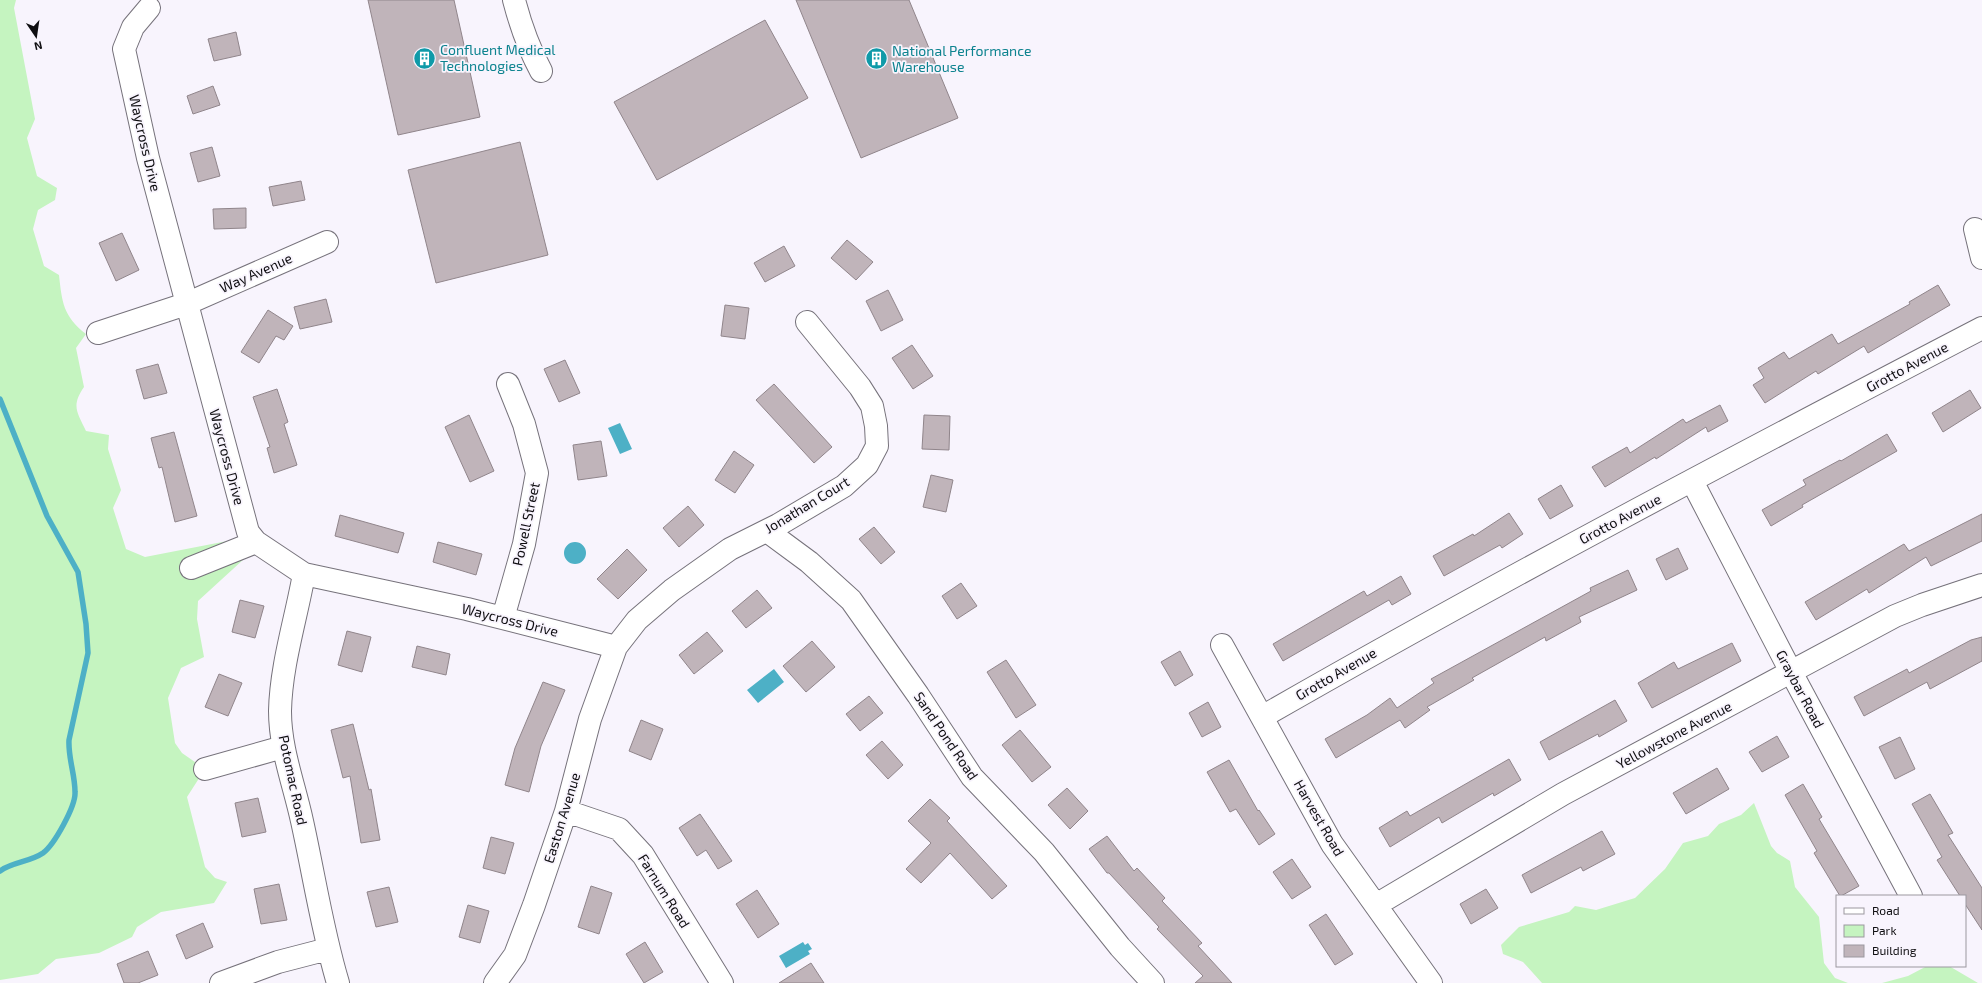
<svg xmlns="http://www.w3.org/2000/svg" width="1982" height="983" font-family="'Exo 2',sans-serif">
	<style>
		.green { fill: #c5f4c0 }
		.water { fill: #4db0c6 }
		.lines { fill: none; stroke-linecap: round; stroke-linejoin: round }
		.stream { stroke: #4db0c6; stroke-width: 5.5 }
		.building { fill: #c0b4ba; stroke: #90858b }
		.street-casing { stroke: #76727b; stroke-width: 24 }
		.street { stroke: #fff; stroke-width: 22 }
		.labels { text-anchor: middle; stroke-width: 3.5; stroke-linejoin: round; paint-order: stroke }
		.culture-label { font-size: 14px; fill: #0d838f; stroke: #f8f4fd; text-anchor: start }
		.street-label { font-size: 14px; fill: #0f0e11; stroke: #f8f4fd }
	</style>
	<rect width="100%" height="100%" fill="#f8f4fd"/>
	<!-- green -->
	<path class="green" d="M 0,0 L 16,0 L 14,8 L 35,119 L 27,138 L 37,176 L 57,188 L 55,200 L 38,210 L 33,229 L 44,266 L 59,275 C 62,302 63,316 86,334 L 76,348 L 84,387 C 71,406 77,412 86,431 L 109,435 L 108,449 L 121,490 L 113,508 L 126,549 L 145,557 L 248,537 L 257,547 L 198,601 L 197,619 L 204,657 L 181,668 L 168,698 L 175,743 L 182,753 L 205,769 L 187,797 L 205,867 L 215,878 L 227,882 L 214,903 L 161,912 L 137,927 L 132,937 L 99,953 L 56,959 L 38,974 L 0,980 Z
		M 1754,803 L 1771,846 L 1777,853 L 1790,861 L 1795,887 L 1819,917 L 1824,963 L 1835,978 L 1848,983 L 1542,983 L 1523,962 L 1503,954 L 1501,945 L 1519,927 L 1569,912 L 1575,906 L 1596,910 L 1635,898 L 1665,869 L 1683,843 L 1708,836 L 1719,824 L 1741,815 Z
		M 1927,966 L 1949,966 L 1978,983 L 1882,983 L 1908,976 Z"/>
	<!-- water -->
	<path class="water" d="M 620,423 L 632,449 L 620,454 L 608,428 Z
		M564 553a11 11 0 1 1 22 0a11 11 0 1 1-22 0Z
		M 774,669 L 784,682 L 758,703 L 747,690 Z
		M 803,942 L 805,945 L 808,943 L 812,949 L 808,951 L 810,954 L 786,968 L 779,956 Z"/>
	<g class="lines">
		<!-- stream -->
		<path class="stream" d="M 0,399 L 47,516 L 78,572 L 86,624 L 88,653 L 69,740 C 68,758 75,774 75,792 C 76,806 54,845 43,853 C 30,862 12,862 0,871"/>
	</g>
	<!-- building -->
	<path class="building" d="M 368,0 L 454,0 L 480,117 L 398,135 Z
		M 796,0 L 909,0 L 958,118 L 861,158 Z
		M 765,20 L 808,98 L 657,180 L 614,102 Z
		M 236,32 L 241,55 L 214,61 L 208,39 Z
		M 213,86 L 220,105 L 193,114 L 187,96 Z
		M 520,142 L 548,255 L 436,283 L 408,170 Z
		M 212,147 L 220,176 L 198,182 L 190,153 Z
		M 301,181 L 305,200 L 273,206 L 269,187 Z
		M 246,208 L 246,228 L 214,229 L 213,209 Z
		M 122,233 L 139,270 L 116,281 L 99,243 Z
		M 847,240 L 873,262 L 856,280 L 831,258 Z
		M 784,246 L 795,266 L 765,282 L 754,263 Z
		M 1938,285 L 1950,305 L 1868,353 L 1864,346 L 1818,374 L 1816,371 L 1765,403 L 1753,385 L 1764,378 L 1758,368 L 1784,352 L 1789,359 L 1832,334 L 1838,344 L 1910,304 L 1909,302 Z
		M 888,290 L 903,320 L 881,331 L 866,301 Z
		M 326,299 L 332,322 L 300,329 L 294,307 Z
		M 725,305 L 749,308 L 745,339 L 721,336 Z
		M 268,310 L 293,326 L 284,340 L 276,336 L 259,363 L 241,352 Z
		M 912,345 L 933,376 L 913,389 L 892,358 Z
		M 565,360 L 580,393 L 559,402 L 544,369 Z
		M 158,364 L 167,393 L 144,399 L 136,370 Z
		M 774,384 L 832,447 L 814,463 L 756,400 Z
		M 277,389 L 288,422 L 284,424 L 297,465 L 274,473 L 267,448 L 270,447 L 253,397 Z
		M 1970,390 L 1981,408 L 1943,432 L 1932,413 Z
		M 1720,405 L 1728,421 L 1708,432 L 1706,427 L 1656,459 L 1655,457 L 1605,487 L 1592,467 L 1627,447 L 1630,453 L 1683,419 L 1686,423 Z
		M 469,415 L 494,471 L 470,482 L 445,427 Z
		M 924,415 L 950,416 L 949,450 L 922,449 Z
		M 174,432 L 197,516 L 175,522 L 162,467 L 159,468 L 151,438 Z
		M 1887,434 L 1897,451 L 1802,505 L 1803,507 L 1771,526 L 1762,510 L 1806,485 L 1803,480 L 1840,460 L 1841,461 Z
		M 601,441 L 607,476 L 578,480 L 573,445 Z
		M 734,451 L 754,465 L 735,493 L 715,480 Z
		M 931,475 L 953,480 L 946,512 L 923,507 Z
		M 1561,485 L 1573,506 L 1550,519 L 1538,499 Z
		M 688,506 L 704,525 L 679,547 L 663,528 Z
		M 1509,513 L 1523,534 L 1502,548 L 1500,545 L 1444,576 L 1433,556 L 1473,534 L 1474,536 Z
		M 1982,514 L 1982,541 L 1931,566 L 1926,557 L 1869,593 L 1867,589 L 1816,620 L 1805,602 L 1904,544 L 1909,551 Z
		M 340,515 L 404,533 L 398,553 L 335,536 Z
		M 874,527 L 895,552 L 881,564 L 859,539 Z
		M 438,542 L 482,554 L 476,575 L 433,562 Z
		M 1678,548 L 1688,569 L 1666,580 L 1656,559 Z
		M 627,549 L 647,570 L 618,599 L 597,579 Z
		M 1628,570 L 1637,590 L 1579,617 L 1581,622 L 1546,641 L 1545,637 L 1472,678 L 1474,680 L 1427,707 L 1430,710 L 1405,728 L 1400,720 L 1336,758 L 1325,739 L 1367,715 L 1390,698 L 1397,708 L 1434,683 L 1431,679 L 1591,591 L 1590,588 Z
		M 1401,576 L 1411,594 L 1392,605 L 1389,600 L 1283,661 L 1273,644 L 1364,591 L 1367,596 Z
		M 961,583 L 977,606 L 957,619 L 942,596 Z
		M 757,590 L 772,608 L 746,628 L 732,611 Z
		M 240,600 L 264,606 L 255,638 L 232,632 Z
		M 347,631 L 371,637 L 362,672 L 338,665 Z
		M 707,632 L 723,651 L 694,674 L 679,655 Z
		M 1982,637 L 1982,661 L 1930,689 L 1927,682 L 1864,716 L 1854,697 L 1907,669 L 1909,673 L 1971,640 Z
		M 812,641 L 835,667 L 806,692 L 783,666 Z
		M 1732,643 L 1741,661 L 1652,708 L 1638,683 L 1674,662 L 1678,669 Z
		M 417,646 L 450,654 L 446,675 L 412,667 Z
		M 1180,651 L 1193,675 L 1175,686 L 1161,662 Z
		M 1006,660 L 1036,705 L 1016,718 L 987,672 Z
		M 219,674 L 242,683 L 228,716 L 205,707 Z
		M 543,682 L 565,690 L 541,746 L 529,792 L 505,785 L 515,748 Z
		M 869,696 L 883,713 L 860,731 L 846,714 Z
		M 1615,700 L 1627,721 L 1599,737 L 1598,734 L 1549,760 L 1540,742 Z
		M 1208,702 L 1221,727 L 1202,737 L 1189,713 Z
		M 641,720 L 663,729 L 651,760 L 629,751 Z
		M 353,724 L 369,790 L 371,789 L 380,840 L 361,843 L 350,776 L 343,778 L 331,730 Z
		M 1020,730 L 1051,767 L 1032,782 L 1002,745 Z
		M 1777,736 L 1789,757 L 1762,772 L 1749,752 Z
		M 1900,737 L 1915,769 L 1895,779 L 1879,747 Z
		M 882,741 L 903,765 L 888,779 L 866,755 Z
		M 1509,759 L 1521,780 L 1494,796 L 1493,793 L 1442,823 L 1439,817 L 1390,847 L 1379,828 L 1407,811 L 1410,816 Z
		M 1229,760 L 1258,811 L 1259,810 L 1275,834 L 1259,845 L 1236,809 L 1230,812 L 1207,772 Z
		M 1717,768 L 1729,789 L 1686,814 L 1673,793 Z
		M 1803,784 L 1822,817 L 1819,819 L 1859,886 L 1841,896 L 1840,896 L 1814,853 L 1817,851 L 1785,795 Z
		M 1067,788 L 1088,811 L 1070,829 L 1048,805 Z
		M 1930,794 L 1953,833 L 1948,835 L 1982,888 L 1982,930 L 1965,904 L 1965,896 L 1960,896 L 1937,860 L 1942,857 L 1912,804 Z
		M 258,798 L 266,832 L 242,837 L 235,803 Z
		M 930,799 L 950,818 L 947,821 L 1007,886 L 992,899 L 950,853 L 921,883 L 906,869 L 931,843 L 908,821 Z
		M 700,814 L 732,861 L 718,869 L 706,850 L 697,856 L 679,828 Z
		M 1602,831 L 1615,854 L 1583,871 L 1581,867 L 1531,893 L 1522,875 Z
		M 1107,836 L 1134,871 L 1137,868 L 1165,898 L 1162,901 L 1202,943 L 1198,946 L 1232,983 L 1195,983 L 1203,976 L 1157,929 L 1159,927 L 1109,873 L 1107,873 L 1089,849 Z
		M 491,837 L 514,843 L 505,874 L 483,868 Z
		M 1292,859 L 1311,887 L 1292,899 L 1273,872 Z
		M 279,884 L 287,920 L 261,924 L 254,889 Z
		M 591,886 L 612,893 L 599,934 L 578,927 Z
		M 389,887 L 398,922 L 376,927 L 367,892 Z
		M 1486,889 L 1498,908 L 1471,924 L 1460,904 Z
		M 757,890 L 779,924 L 758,938 L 736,904 Z
		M 468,905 L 489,911 L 480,943 L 459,937 Z
		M 1326,914 L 1353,954 L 1335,965 L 1309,925 Z
		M 203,923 L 213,947 L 186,959 L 176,935 Z
		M 645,942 L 663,972 L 644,983 L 626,954 Z
		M 148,951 L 158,975 L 138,983 L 124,983 L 117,964 Z
		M 811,963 L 824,983 L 779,983 Z"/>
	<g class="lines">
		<defs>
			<path id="street" d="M 514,0 C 521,27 528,47 541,71
				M 149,8 L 133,27 L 124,49 L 148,158 L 248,532 L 256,542 L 304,574 L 467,609 L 616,647
				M 1975,229 L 1982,258
				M 98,333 L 186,304 L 327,242
				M 1692,481 L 1791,672 L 1911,896
				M 767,531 L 809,562 L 851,600 L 918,695 L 972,777 L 1044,852 L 1120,947 L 1153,983
				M 191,568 L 256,542
				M 304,574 C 296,619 281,665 280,711 C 280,749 294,784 302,821 C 314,875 322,930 338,983
				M 503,618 L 524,544 L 537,473 L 524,424 L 508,384
				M 1222,645 L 1332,844 L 1431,983
				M 1262,717 C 1499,581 1740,454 1982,328
				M 205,769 L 283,747
				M 566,811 L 619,829 L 643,855 L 722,983
				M 1376,905 L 1563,794 L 1895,616 L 1922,605 L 1982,585
				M 221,983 L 278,962 L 328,949
				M 495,983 L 515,955 L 534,905 L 566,811 L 590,719 L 616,647 L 637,620 L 672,590 L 730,549 L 778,525 L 844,486 L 867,465 L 877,446 L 876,426 L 872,406 L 860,387 L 807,322"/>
		</defs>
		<!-- street casing -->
		<use href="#street" class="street-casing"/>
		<!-- street -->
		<use href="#street" class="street"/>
	</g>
	<!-- icons -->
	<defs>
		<symbol id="building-disc" viewBox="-11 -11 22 22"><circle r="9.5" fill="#0f9aa8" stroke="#f8f4fd"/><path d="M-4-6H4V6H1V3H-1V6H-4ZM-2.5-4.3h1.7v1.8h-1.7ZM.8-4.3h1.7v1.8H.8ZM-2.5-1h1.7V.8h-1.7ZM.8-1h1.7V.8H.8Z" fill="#fff"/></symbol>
	</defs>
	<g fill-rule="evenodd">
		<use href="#building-disc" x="412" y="46" width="25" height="25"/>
		<use href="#building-disc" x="864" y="46" width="25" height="25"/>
	</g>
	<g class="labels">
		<!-- culture labels -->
		<g class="culture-label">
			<text x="440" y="55">Confluent Medical<tspan x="440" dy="16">Technologies</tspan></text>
			<text x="892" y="56">National Performance<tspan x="892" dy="16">Warehouse</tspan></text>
		</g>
		<!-- street labels -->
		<g class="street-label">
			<text transform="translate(145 143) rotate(77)" y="5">Waycross Drive</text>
			<text transform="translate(256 273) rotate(-24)" y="5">Way Avenue</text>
			<text transform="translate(1907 367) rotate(-28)" y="5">Grotto Avenue</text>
			<text transform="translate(227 457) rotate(75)" y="5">Waycross Drive</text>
			<text transform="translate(807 505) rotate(-31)" y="5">Jonathan Court</text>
			<text transform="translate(1620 519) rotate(-28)" y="5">Grotto Avenue</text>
			<text transform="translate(526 524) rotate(-78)" y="5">Powell Street</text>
			<text transform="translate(510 620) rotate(14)" y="5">Waycross Drive</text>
			<text transform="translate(1336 674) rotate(-30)" y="5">Grotto Avenue</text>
			<text transform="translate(1800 689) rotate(62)" y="5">Graybar Road</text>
			<text transform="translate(1674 735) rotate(-28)" y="5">Yellowstone Avenue</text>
			<text transform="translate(946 736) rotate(56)" y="5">Sand Pond Road</text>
			<text transform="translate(293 780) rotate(78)" y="5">Potomac Road</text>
			<text transform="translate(562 818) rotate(-73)" y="5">Easton Avenue</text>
			<text transform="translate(1319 818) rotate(60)" y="5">Harvest Road</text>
			<text transform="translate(664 891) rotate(58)" y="5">Farnum Road</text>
		</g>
	</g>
	<!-- legend -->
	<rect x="1836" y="895" width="130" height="72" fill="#f8f4fd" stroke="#9b989f"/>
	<rect x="1844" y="908" width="20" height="6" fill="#ffffff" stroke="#9b989f"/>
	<text x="1872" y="915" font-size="12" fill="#0f0e11">Road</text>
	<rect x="1844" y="925" width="20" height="12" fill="#c5f4c0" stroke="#9b989f"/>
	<text x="1872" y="935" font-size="12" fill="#0f0e11">Park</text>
	<rect x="1844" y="945" width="20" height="12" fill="#c0b4ba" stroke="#9b989f"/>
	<text x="1872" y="955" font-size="12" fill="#0f0e11">Building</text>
	<!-- north arrow -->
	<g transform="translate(36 36) rotate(167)" stroke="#f8f4fd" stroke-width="3" paint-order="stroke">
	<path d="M0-3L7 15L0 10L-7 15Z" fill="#0f0e11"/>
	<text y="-6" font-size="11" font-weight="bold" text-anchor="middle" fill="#0f0e11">N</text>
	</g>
</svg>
